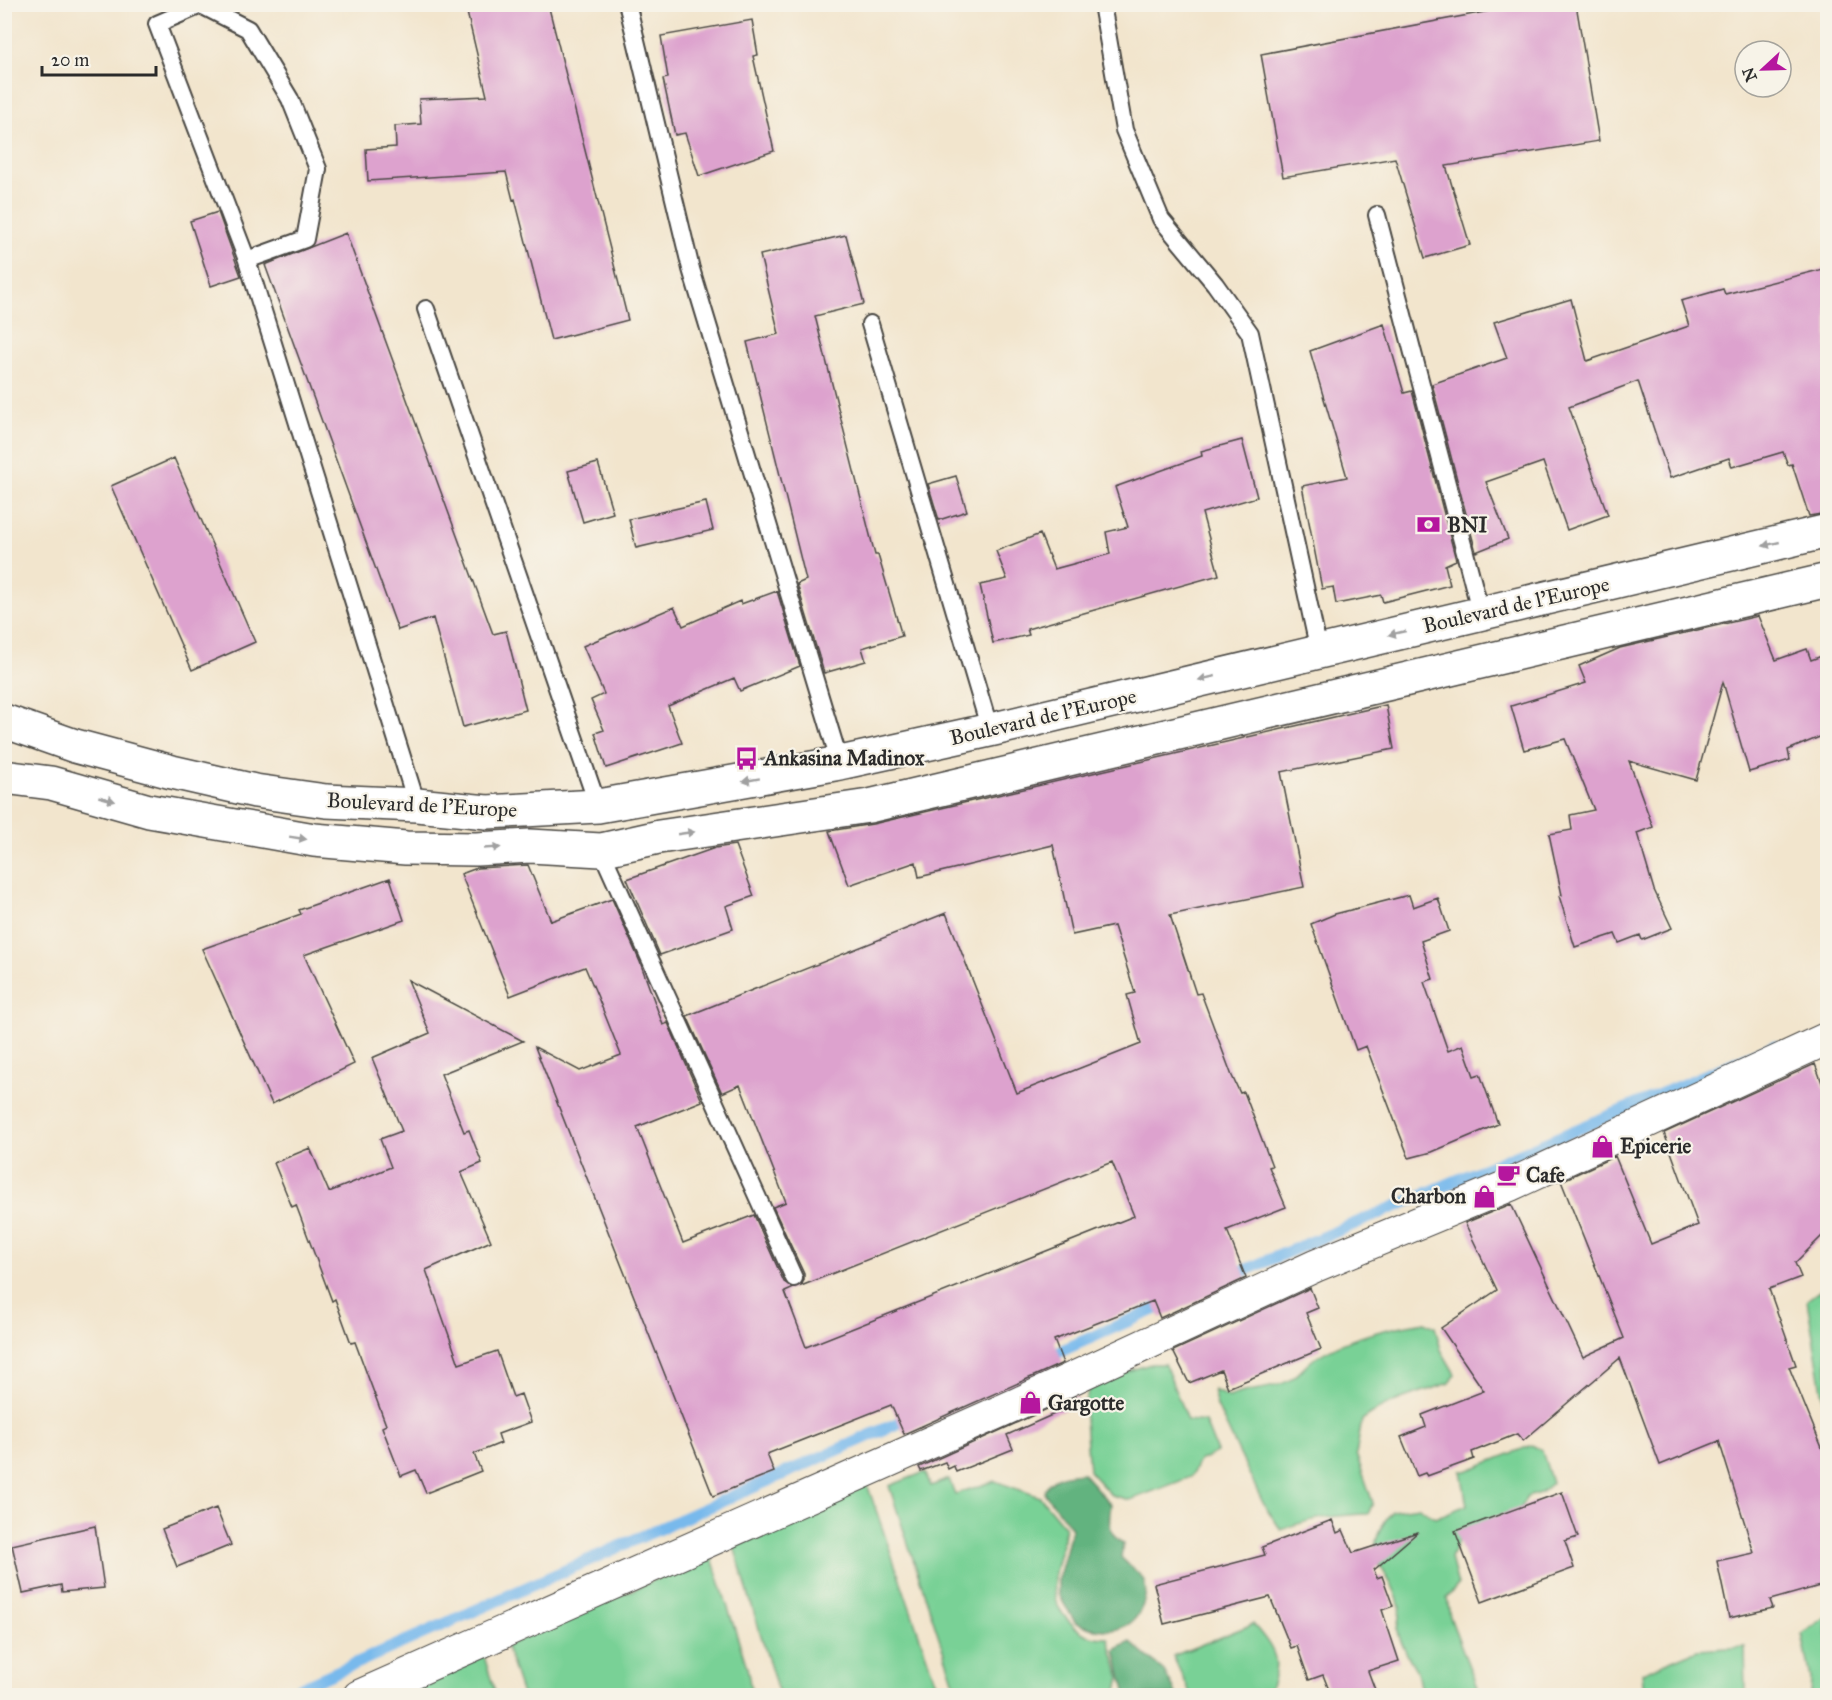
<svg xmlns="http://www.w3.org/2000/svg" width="1832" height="1700" font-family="'IM FELL Great Primer',serif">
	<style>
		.green { fill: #79d196; stroke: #527e60; stroke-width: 1.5 }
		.forest { fill: #62b37f; stroke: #466f55; stroke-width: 1.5 }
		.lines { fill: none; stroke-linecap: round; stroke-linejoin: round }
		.stream { stroke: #78b9ec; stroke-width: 12 }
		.building { fill: #dda2ce }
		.lane-casing { stroke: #494743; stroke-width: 20 }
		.street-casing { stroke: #494743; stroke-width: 34 }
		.secondary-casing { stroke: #494743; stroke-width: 36 }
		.lane { stroke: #fff; stroke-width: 16 }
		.street { stroke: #fff; stroke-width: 32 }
		.secondary { stroke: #fff; stroke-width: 33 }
		.oneway { fill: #a0a0a0 }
		.labels { text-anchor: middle; stroke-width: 4.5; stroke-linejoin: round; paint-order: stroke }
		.poi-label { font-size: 21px; font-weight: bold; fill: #2b2b2b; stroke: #f7f3e8; text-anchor: start }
		.street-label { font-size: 21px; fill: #2b2b2b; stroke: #f7f3e8 }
	</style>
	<rect width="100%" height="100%" fill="#f7f3e8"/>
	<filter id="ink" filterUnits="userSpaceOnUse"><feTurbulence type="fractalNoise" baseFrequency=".0167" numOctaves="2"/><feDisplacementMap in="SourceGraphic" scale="12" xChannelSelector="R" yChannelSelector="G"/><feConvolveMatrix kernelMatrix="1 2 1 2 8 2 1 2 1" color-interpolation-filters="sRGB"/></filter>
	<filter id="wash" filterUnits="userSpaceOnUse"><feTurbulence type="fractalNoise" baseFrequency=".008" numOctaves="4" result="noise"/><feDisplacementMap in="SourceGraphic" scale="24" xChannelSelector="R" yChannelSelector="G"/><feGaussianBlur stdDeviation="1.35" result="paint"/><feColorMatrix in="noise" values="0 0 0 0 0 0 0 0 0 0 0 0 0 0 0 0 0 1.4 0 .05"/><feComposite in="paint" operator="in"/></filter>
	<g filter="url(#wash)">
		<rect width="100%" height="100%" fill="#f2e5cd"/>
		<!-- green -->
		<path class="green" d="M 1827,1285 L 1827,1420 L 1807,1300 Z
			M 1425,1322 L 1435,1327 L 1441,1350 L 1455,1374 L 1450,1383 C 1419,1393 1388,1400 1362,1420 L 1356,1454 L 1373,1503 L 1368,1514 C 1337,1515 1310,1518 1281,1530 L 1263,1503 L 1217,1406 L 1213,1390 L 1229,1397 C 1249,1388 1275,1390 1291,1379 C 1300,1374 1306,1364 1315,1358 C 1348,1337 1388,1328 1425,1322 Z
			M 1151,1364 L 1165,1364 L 1187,1420 L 1205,1422 L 1217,1452 L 1199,1461 L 1191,1477 L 1130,1500 L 1111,1495 L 1089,1471 L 1084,1407 L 1089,1388 L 1124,1372 Z
			M 1532,1445 L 1542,1451 L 1552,1483 L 1540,1493 L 1527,1497 L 1520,1508 L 1474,1536 L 1458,1541 L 1451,1558 L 1458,1585 L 1447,1598 L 1450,1617 L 1480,1695 L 1421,1695 C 1420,1687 1419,1676 1415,1668 C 1409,1657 1400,1645 1398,1631 C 1398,1623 1402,1615 1400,1608 C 1392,1566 1354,1561 1392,1511 L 1419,1507 L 1435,1518 L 1467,1505 L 1461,1471 L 1466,1471 Z
			M 925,1472 L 931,1486 L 949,1479 L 955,1494 L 995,1481 L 1040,1497 L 1065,1527 C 1061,1565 1038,1592 1071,1623 C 1082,1635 1092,1638 1108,1638 L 1120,1677 L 1116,1695 L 958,1695 L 889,1486 Z
			M 867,1484 L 940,1695 L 779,1695 L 732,1540 Z
			M 711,1555 L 747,1667 L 752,1695 L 522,1695 L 506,1646 Z
			M 1827,1616 L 1827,1695 L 1810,1695 L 1811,1678 L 1802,1634 Z
			M 1253,1624 C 1275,1650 1284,1662 1267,1695 L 1191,1695 L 1173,1656 Z
			M 1745,1647 L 1746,1695 L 1644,1695 L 1642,1673 L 1697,1650 Z
			M 483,1653 L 496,1695 L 395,1696 Z"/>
		<!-- forest -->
		<path class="forest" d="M 1083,1473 L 1111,1505 C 1108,1522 1108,1533 1123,1544 L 1121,1557 C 1126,1564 1141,1573 1144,1581 C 1147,1590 1145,1601 1141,1609 C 1129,1636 1098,1633 1075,1622 L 1058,1594 L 1058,1581 L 1072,1528 L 1044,1493 C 1048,1476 1067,1474 1083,1473 Z
			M 1130,1642 L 1164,1671 L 1177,1695 L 1126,1695 L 1115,1650 Z"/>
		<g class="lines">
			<!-- stream -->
			<path class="stream" d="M 1229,1277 L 1774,1046
				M 1045,1358 L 1169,1303
				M 282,1696 L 914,1416"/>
		</g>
		<g id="blocks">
			<!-- building -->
			<path class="building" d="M 465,4 L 548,4 L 628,320 L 551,340 L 515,199 L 513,200 L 506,172 L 368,181 L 366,149 L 396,147 L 395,126 L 421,124 L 419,99 L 487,96 Z
				M 1527,4 L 1576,4 L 1599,141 L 1446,166 L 1470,245 L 1425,258 L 1395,158 L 1283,177 L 1261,54 Z
				M 752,20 L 758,55 L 753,56 L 774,151 L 699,176 L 685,133 L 675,135 L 663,79 L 668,78 L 661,36 Z
				M 218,212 L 241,276 L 211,286 L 190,221 Z
				M 346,233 L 493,634 L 506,631 L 526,710 L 463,727 L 433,618 L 398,630 L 265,265 Z
				M 846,235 L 864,304 L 815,316 L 875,555 L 878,555 L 902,636 L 862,648 L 866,661 L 824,673 L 797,584 L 806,580 L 747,342 L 779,334 L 760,255 Z
				M 1827,268 L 1827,513 L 1809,516 L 1792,464 L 1788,465 L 1783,452 L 1732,467 L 1729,458 L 1670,478 L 1638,381 L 1569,407 L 1608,515 L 1567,530 L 1543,462 L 1486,482 L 1508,539 L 1476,552 L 1432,384 L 1507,358 L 1494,322 L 1571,299 L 1587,361 L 1689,326 L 1681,301 L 1723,289 L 1725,294 Z
				M 1384,324 L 1404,393 L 1412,391 L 1456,560 L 1445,565 L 1450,585 L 1383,602 L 1381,595 L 1336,604 L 1333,587 L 1322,589 L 1302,486 L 1347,477 L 1310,351 Z
				M 1242,440 L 1257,497 L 1202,513 L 1219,575 L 1027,629 L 1029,635 L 993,643 L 980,585 L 1007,579 L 996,551 L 1040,534 L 1054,569 L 1110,554 L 1106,532 L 1128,527 L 1115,487 L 1202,456 L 1201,451 Z
				M 174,458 L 255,642 L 192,670 L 111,486 Z
				M 598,463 L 613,513 L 583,522 L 568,471 Z
				M 956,476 L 967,511 L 939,520 L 928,484 Z
				M 706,502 L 713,530 L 636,548 L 629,519 Z
				M 777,591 L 800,666 L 740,691 L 734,678 L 668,706 L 682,743 L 606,768 L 595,733 L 604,730 L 591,700 L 604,694 L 583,646 L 674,607 L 683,626 L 740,601 L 741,604 Z
				M 1758,616 L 1776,660 L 1807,649 L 1811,660 L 1827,654 L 1827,734 L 1788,750 L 1790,760 L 1749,772 L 1723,682 L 1696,780 L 1629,761 L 1653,827 L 1637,833 L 1654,890 L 1672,928 L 1642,940 L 1640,935 L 1619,943 L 1615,934 L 1575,947 L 1559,896 L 1562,895 L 1549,834 L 1572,830 L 1570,815 L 1594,810 L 1565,739 L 1524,750 L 1511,706 L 1586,683 L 1579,666 L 1620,648 Z
				M 1386,705 L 1394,749 L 1281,772 L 1304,887 L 1170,915 L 1196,994 L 1201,993 L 1232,1076 L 1240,1093 L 1244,1092 L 1272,1166 L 1269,1167 L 1286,1207 L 1227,1230 L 1246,1278 L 1160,1318 L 1153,1301 L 1054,1340 L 1063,1363 L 904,1434 L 891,1405 L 767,1454 L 774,1472 L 713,1496 L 535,1047 L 580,1071 L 621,1055 L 597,995 L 585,967 L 510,996 L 461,874 L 477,868 L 528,865 L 551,921 L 612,899 L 640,962 L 663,1025 L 668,1023 L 702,1101 L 637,1127 L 683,1243 L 754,1215 L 784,1282 L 794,1288 L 785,1292 L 806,1347 L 1134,1216 L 1112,1162 L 801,1286 L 804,1280 L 804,1274 L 773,1207 L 786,1202 L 740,1085 L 722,1093 L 687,1016 L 946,913 L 1017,1093 L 1141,1044 L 1127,995 L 1135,993 L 1114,926 L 1072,935 L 1053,845 L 919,877 L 916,862 L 849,885 L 829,831 L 873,824 Z
				M 735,845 L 754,896 L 726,906 L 733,929 L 660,955 L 627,879 L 715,848 Z
				M 390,878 L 404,920 L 304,955 L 354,1064 L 272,1104 L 202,949 L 301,914 L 299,910 Z
				M 1409,895 L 1413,907 L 1438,898 L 1449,931 L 1421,941 L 1433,979 L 1424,982 L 1448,1051 L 1463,1045 L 1474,1076 L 1480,1074 L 1498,1124 L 1432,1152 L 1409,1158 L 1366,1046 L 1356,1050 L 1311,924 L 1335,914 Z
				M 408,980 L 523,1041 L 441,1074 L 464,1132 L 469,1130 L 482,1163 L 461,1172 L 491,1241 L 426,1270 L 459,1364 L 497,1351 L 513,1397 L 521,1394 L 531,1422 L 498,1434 L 501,1443 L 474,1454 L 481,1471 L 426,1493 L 416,1470 L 401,1476 L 382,1427 L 386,1425 L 355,1342 L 351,1343 L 335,1299 L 332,1301 L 296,1205 L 292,1207 L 274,1163 L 310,1148 L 329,1192 L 391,1167 L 380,1139 L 402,1131 L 372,1058 L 430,1033 Z
				M 1815,1064 L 1827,1096 L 1827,1231 L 1795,1263 L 1801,1277 L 1769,1289 L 1796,1365 L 1789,1367 L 1827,1460 L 1827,1584 L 1770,1600 L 1773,1608 L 1729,1618 L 1717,1561 L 1754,1553 L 1719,1441 L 1660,1465 L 1620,1358 L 1523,1441 L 1517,1434 L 1472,1452 L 1474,1459 L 1427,1476 L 1425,1473 L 1417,1476 L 1401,1437 L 1426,1427 L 1422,1415 L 1484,1391 L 1441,1328 L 1497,1290 L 1465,1223 L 1511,1204 L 1583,1357 L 1624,1338 L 1561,1181 L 1615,1156 L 1651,1244 L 1698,1225 L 1664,1133 Z
				M 1310,1288 L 1318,1308 L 1306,1313 L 1321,1349 L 1228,1388 L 1221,1370 L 1189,1383 L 1173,1351 Z
				M 1076,1396 L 1079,1403 L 1007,1435 L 1013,1449 L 956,1472 L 954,1466 L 948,1469 L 945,1462 L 921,1471 L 919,1467 Z
				M 1562,1492 L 1578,1537 L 1565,1541 L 1574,1568 L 1482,1602 L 1455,1531 Z
				M 216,1508 L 231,1545 L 177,1567 L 162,1529 Z
				M 1332,1520 L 1337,1533 L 1343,1530 L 1353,1553 L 1418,1532 L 1374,1570 L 1377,1578 L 1382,1576 L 1393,1606 L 1382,1610 L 1399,1661 L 1368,1671 L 1377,1695 L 1331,1695 L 1323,1675 L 1309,1680 L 1297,1646 L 1291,1648 L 1270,1597 L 1164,1624 L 1154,1584 L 1265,1555 L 1262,1547 Z
				M 95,1526 L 104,1588 L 62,1592 L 61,1585 L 23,1593 L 12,1545 Z"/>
		</g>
	</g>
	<g filter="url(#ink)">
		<use href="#blocks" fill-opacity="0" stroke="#494743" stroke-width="1.5"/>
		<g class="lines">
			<defs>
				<path id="lane" d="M 1102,4 L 1124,130 L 1161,219 L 1215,284 L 1250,333 L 1319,651
					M 628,7 L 691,269 L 840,763
					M 1377,215 L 1481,614
					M 247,260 L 305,239 L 318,169 L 290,99 L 248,29 L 201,5 L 157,24 L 247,260 L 417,805
					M 426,309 L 598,806
					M 870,324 L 990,730
					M 601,850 L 794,1278"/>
				<path id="street" d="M 359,1696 L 1019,1403 L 1315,1266 L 1510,1185 L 1828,1038"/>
				<path id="secondary" d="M 4,721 L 75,746 L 172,772 L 255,791 L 326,801 L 417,805 L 487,812 L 598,806 L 840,763 L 990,730 L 1828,531
					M 4,777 L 51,783 L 149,811 L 314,840 L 406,848 L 476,849 L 530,846 L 601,850 L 659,837 L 869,806 L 1828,580"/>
			</defs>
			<!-- lane casing -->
			<use href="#lane" class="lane-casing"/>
			<!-- street casing -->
			<use href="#street" class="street-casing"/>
			<!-- secondary casing -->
			<use href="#secondary" class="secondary-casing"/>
			<!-- lane -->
			<use href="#lane" class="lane"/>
			<!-- street -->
			<use href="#street" class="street"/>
			<!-- secondary -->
			<use href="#secondary" class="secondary"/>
		</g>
		<!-- one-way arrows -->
		<defs><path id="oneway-solid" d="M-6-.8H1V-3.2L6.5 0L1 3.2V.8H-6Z" transform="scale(1.5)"/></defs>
		<g class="oneway">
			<use href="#oneway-solid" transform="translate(1771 544) rotate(167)"/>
			<use href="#oneway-solid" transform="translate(1397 633) rotate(167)"/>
			<use href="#oneway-solid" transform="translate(1207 678) rotate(167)"/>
			<use href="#oneway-solid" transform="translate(751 780) rotate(170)"/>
			<use href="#oneway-solid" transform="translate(107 799) rotate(16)"/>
			<use href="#oneway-solid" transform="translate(686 833) rotate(-8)"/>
			<use href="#oneway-solid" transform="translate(298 838) rotate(9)"/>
			<use href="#oneway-solid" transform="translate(492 848) rotate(-3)"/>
		</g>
	</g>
	<!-- icons -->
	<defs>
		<symbol id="bank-bare" viewBox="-9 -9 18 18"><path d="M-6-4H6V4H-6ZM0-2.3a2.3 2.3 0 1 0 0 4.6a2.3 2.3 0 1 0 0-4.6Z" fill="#b5179e" stroke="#f7f3e8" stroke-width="2.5" paint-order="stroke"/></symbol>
		<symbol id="bus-bare" viewBox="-9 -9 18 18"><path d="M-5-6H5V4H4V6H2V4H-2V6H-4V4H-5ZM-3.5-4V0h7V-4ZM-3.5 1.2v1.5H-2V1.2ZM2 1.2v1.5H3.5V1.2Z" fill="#b5179e" stroke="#f7f3e8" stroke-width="2.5" paint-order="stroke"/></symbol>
		<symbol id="shop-bare" viewBox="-9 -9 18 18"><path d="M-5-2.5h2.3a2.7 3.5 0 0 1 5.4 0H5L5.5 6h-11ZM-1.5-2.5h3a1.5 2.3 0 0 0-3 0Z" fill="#b5179e" stroke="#f7f3e8" stroke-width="2.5" paint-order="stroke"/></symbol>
		<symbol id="cafe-bare" viewBox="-9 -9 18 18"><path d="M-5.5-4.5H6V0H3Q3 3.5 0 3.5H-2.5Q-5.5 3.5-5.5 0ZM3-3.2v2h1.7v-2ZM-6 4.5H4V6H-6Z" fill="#b5179e" stroke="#f7f3e8" stroke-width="2.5" paint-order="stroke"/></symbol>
	</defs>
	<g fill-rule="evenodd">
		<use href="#bank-bare" x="1412" y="508" width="33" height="33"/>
		<use href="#bus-bare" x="730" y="742" width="33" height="33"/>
		<use href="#shop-bare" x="1586" y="1130" width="33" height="33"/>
		<use href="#cafe-bare" x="1492" y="1158" width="33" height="33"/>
		<use href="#shop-bare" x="1468" y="1180" width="33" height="33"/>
		<use href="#shop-bare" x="1014" y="1386" width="33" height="33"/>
	</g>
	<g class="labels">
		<!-- poi labels -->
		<g class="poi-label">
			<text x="1447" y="532">BNI</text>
			<text x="764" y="765">Ankasina Madinox</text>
			<text x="1620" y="1153">Epicerie</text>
			<text x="1526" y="1182">Cafe</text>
			<text x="1466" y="1203" text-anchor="end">Charbon</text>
			<text x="1048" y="1410">Gargotte</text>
		</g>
		<!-- street labels -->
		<g class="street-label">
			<text transform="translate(1516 605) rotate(-13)" y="7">Boulevard de l'Europe</text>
			<text transform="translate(1043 717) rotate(-13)" y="7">Boulevard de l'Europe</text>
			<text transform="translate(422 805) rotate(3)" y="7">Boulevard de l'Europe</text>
		</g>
	</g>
	<!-- margin -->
	<rect width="1832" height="1700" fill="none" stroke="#f7f3e8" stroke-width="24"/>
	<!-- north arrow -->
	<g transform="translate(1763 69) rotate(248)"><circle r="28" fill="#f7f3e8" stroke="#a5a39c" stroke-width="1.5"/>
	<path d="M0-4.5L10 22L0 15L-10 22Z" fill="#b5179e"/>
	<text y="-9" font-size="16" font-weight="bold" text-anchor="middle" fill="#2b2b2b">N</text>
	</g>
	<!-- scale -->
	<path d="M42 66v9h114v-9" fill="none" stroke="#2b2b2b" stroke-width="3"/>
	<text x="51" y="66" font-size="18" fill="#2b2b2b" stroke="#f7f3e8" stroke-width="4.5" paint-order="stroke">20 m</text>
</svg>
